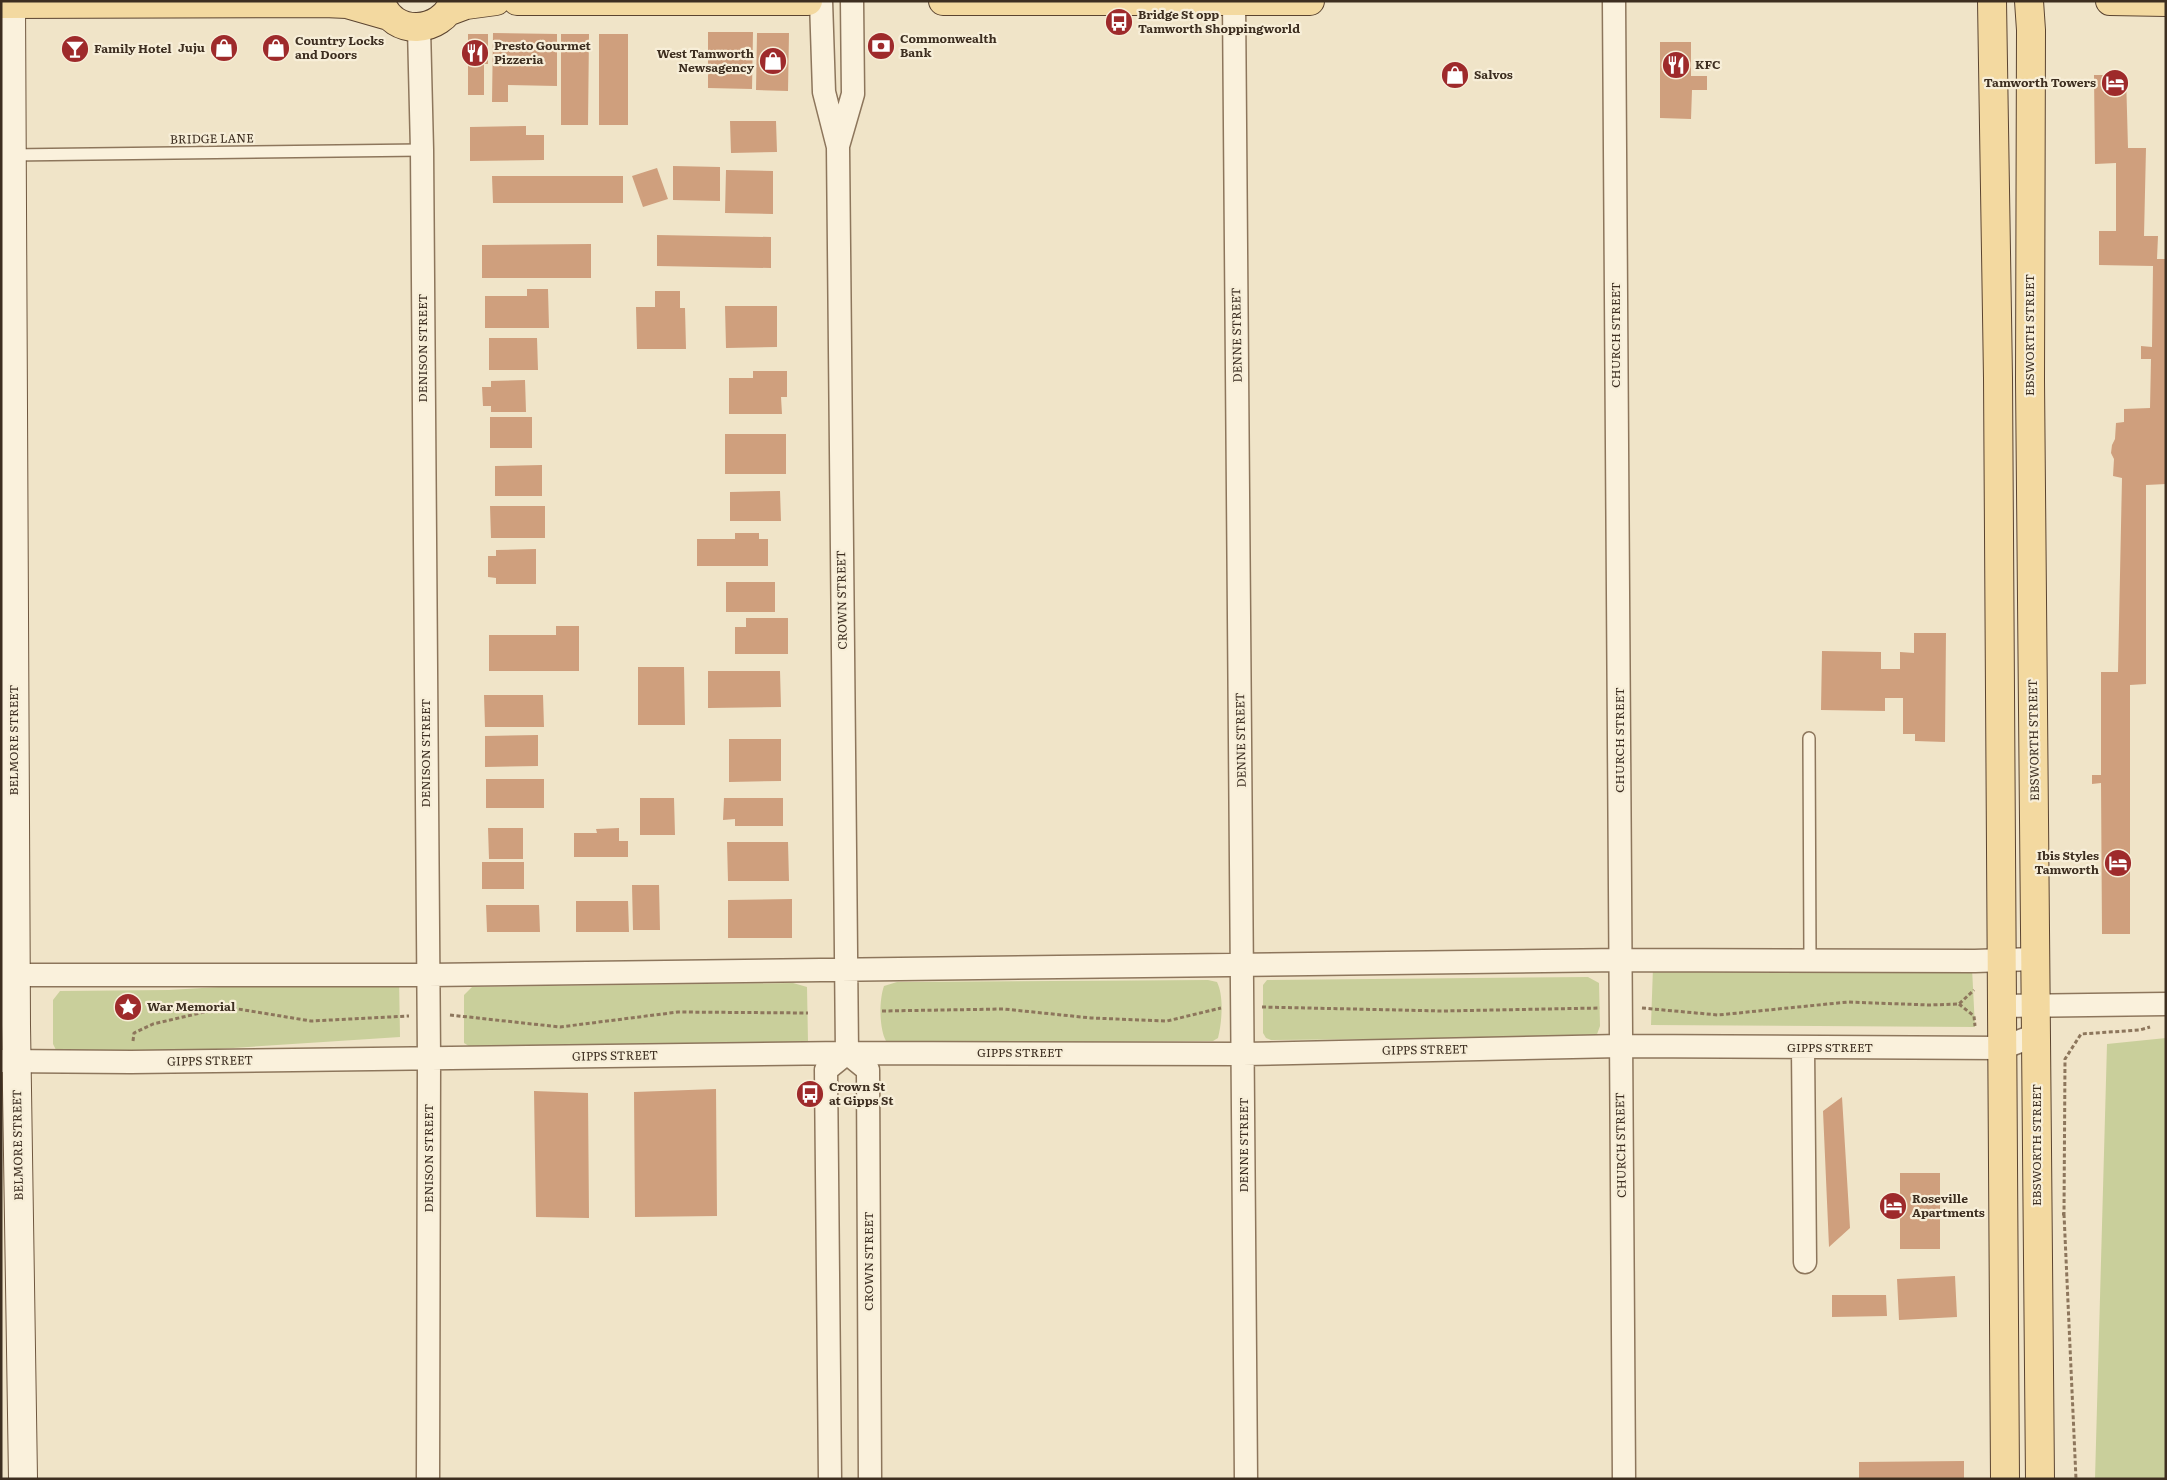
<svg xmlns="http://www.w3.org/2000/svg" width="2167" height="1480" font-family="Literata,serif">
	<style>
		.green { fill: #c9cf9b }
		.building { fill: #cf9f7d }
		.lines { fill: none; stroke-linecap: round; stroke-linejoin: round }
		.lane-casing { stroke: #8d765c; stroke-width: 14 }
		.street-casing { stroke: #8d765c; stroke-width: 25 }
		.secondary-casing { stroke: #6f573f; stroke-width: 30 }
		.primary-casing { stroke: #5b4430; stroke-width: 30 }
		.path { stroke: #8d765c; stroke-width: 3; stroke-dasharray: 4 2.5; stroke-linecap: butt }
		.lane { stroke: #faf1dc; stroke-width: 11 }
		.street { stroke: #faf1dc; stroke-width: 22 }
		.secondary { stroke: #faf1dc; stroke-width: 28 }
		.primary { stroke: #f3d9a0; stroke-width: 28 }
		.labels { text-anchor: middle; stroke-width: 4.5; stroke-linejoin: round; paint-order: stroke }
		.poi-label { font-size: 12px; font-weight: bold; fill: #3d2e20; stroke: #f7eed8; text-anchor: start }
		.street-label { font-size: 12px; fill: #3d2e20; stroke: #f7eed8 }
	</style>
	<rect width="100%" height="100%" fill="#f0e4c8"/>
	<!-- green -->
	<path class="green" d="M 1653,967 L 1972,968 L 1975,1027 L 1651,1025 Z
		M 399,976 L 400,1037 L 156,1053 L 57,1052 L 53,1044 L 53,1000 L 60,991 L 169,990 Z
		M 1588,977 L 1599,983 L 1600,1026 L 1596,1037 L 1271,1040 L 1266,1038 L 1263,1033 L 1263,985 L 1267,980 Z
		M 1208,980 L 1217,982 C 1224,996 1222,1022 1218,1038 L 1213,1041 L 895,1044 L 886,1041 C 879,1028 879,1000 884,986 L 897,982 Z
		M 793,983 L 807,987 L 808,1042 L 792,1046 L 472,1048 L 464,1043 L 464,995 L 472,987 Z
		M 2166,1038 L 2166,1479 L 2095,1479 L 2107,1044 Z"/>
	<!-- building -->
	<path class="building" d="M 708,32 L 753,32 L 752,89 L 708,88 Z
		M 493,33 L 557,34 L 557,86 L 508,85 L 508,102 L 492,102 Z
		M 757,33 L 789,33 L 788,91 L 756,90 Z
		M 468,34 L 488,34 L 488,64 L 484,64 L 484,95 L 468,95 Z
		M 561,34 L 589,34 L 588,125 L 561,125 Z
		M 599,34 L 628,34 L 628,125 L 599,125 Z
		M 1660,42 L 1691,42 L 1691,76 L 1707,76 L 1707,90 L 1692,90 L 1691,119 L 1660,118 Z
		M 2094,75 L 2126,75 L 2128,148 L 2146,148 L 2144,236 L 2158,236 L 2157,259 L 2166,259 L 2166,484 L 2146,485 L 2146,684 L 2130,685 L 2130,934 L 2102,934 L 2101,783 L 2092,784 L 2092,775 L 2101,775 L 2101,672 L 2118,672 L 2122,478 L 2113,476 L 2114,459 L 2111,453 L 2112,445 L 2115,439 L 2116,423 L 2124,422 L 2124,409 L 2150,408 L 2151,359 L 2141,359 L 2141,346 L 2152,347 L 2153,266 L 2099,265 L 2099,231 L 2116,231 L 2116,163 L 2095,164 Z
		M 730,121 L 776,121 L 777,152 L 731,153 Z
		M 526,126 L 526,135 L 544,135 L 544,160 L 470,161 L 470,127 Z
		M 673,166 L 720,167 L 720,201 L 673,200 Z
		M 657,168 L 668,199 L 643,207 L 632,176 Z
		M 726,170 L 773,171 L 773,214 L 725,213 Z
		M 492,176 L 623,176 L 623,203 L 493,203 Z
		M 657,235 L 771,237 L 771,268 L 657,266 Z
		M 591,244 L 591,278 L 482,278 L 482,245 Z
		M 527,289 L 548,289 L 549,328 L 485,328 L 485,296 L 527,296 Z
		M 655,291 L 680,291 L 680,308 L 685,308 L 686,349 L 637,349 L 636,307 L 655,307 Z
		M 725,306 L 777,306 L 777,347 L 726,348 Z
		M 489,338 L 537,338 L 538,370 L 489,370 Z
		M 753,371 L 787,371 L 787,397 L 781,397 L 782,414 L 729,414 L 729,378 L 753,378 Z
		M 525,380 L 526,412 L 491,412 L 491,406 L 483,406 L 482,387 L 491,387 L 491,381 Z
		M 490,417 L 532,417 L 532,448 L 490,448 Z
		M 725,434 L 786,434 L 786,474 L 725,474 Z
		M 542,465 L 542,496 L 495,496 L 495,466 Z
		M 780,491 L 781,521 L 730,521 L 730,492 Z
		M 490,506 L 545,506 L 545,538 L 491,538 Z
		M 735,533 L 759,533 L 759,539 L 768,539 L 768,566 L 697,566 L 697,539 L 735,539 Z
		M 536,549 L 536,584 L 496,584 L 496,578 L 488,577 L 488,556 L 496,556 L 496,550 Z
		M 726,582 L 775,582 L 775,612 L 726,612 Z
		M 746,618 L 788,618 L 788,654 L 735,654 L 735,627 L 746,627 Z
		M 556,626 L 579,626 L 579,671 L 489,671 L 489,635 L 556,635 Z
		M 1914,633 L 1946,633 L 1945,742 L 1915,741 L 1915,734 L 1903,734 L 1903,698 L 1885,698 L 1885,711 L 1821,710 L 1822,651 L 1881,652 L 1881,669 L 1900,669 L 1900,652 L 1914,653 Z
		M 638,667 L 684,667 L 685,725 L 638,725 Z
		M 708,671 L 780,671 L 781,707 L 708,708 Z
		M 484,695 L 543,695 L 544,727 L 485,727 Z
		M 538,735 L 538,766 L 485,767 L 485,736 Z
		M 729,739 L 781,739 L 781,781 L 729,782 Z
		M 486,779 L 544,779 L 544,808 L 486,808 Z
		M 640,798 L 674,798 L 675,835 L 640,835 Z
		M 724,798 L 783,798 L 783,826 L 735,826 L 735,819 L 723,820 Z
		M 488,828 L 523,828 L 523,859 L 489,859 Z
		M 619,828 L 619,841 L 628,841 L 628,857 L 574,857 L 574,833 L 597,833 L 596,829 Z
		M 727,842 L 788,842 L 789,881 L 728,881 Z
		M 482,862 L 524,862 L 524,889 L 482,889 Z
		M 632,885 L 659,885 L 660,930 L 633,930 Z
		M 792,899 L 792,938 L 728,938 L 728,900 Z
		M 576,901 L 628,901 L 629,932 L 576,932 Z
		M 486,905 L 539,905 L 540,932 L 487,932 Z
		M 716,1089 L 717,1216 L 635,1217 L 634,1092 Z
		M 534,1091 L 588,1093 L 589,1218 L 536,1217 Z
		M 1842,1097 L 1850,1228 L 1829,1247 L 1823,1111 Z
		M 1900,1173 L 1940,1173 L 1940,1249 L 1900,1249 Z
		M 1955,1276 L 1957,1317 L 1899,1320 L 1897,1279 Z
		M 1832,1295 L 1886,1295 L 1887,1316 L 1832,1317 Z
		M 1964,1461 L 1964,1479 L 1859,1479 L 1859,1462 Z"/>
	<g class="lines">
		<defs>
			<path id="lane" d="M 10,155 L 422,150
				M 1809,738 L 1810,960"/>
			<path id="street" d="M 821,1 L 824,92 L 838,147 L 847,1053
				M 1234,1 L 1246,1479
				M 1614,1 L 1624,1479
				M 419,28 L 422,150 L 429,1058 L 428,1479
				M 838,146 L 853,94 L 852,1
				M 16,975 L 428,975 L 1621,960 L 1975,961 L 2036,959
				M 2002,1006 L 2166,1004
				M 1803,1048 L 1805,1262
				M 847,1053 L 868,1070 L 870,1479
				M 1,1061 L 131,1062 L 847,1053 L 1243,1054 L 1620,1046 L 2002,1048 L 2036,1035
				M 830,1479 L 826,1070 L 847,1053"/>
			<path id="secondary" d="M 11,1 L 16,1025 L 23,1479"/>
			<path id="primary" d="M 517,1 L 808,1
				M 943,1 L 1310,1
				M 1992,1 L 1998,378 L 2005,1479
				M 2029,1 L 2031,30 L 2030,380 L 2040,1479
				M 2110,1 L 2166,2
				M 381,2 C 393,37 441,34 454,1
				M 1,4 L 324,3 L 347,4 L 389,16
				M 450,11 L 466,5 L 496,1"/>
		</defs>
		<!-- lane casing -->
		<use href="#lane" class="lane-casing"/>
		<!-- street casing -->
		<use href="#street" class="street-casing"/>
		<!-- secondary casing -->
		<use href="#secondary" class="secondary-casing"/>
		<!-- primary casing -->
		<use href="#primary" class="primary-casing"/>
		<!-- path -->
		<path class="path" d="M 1959,1004 L 1974,1016 L 1975,1026
			M 1262,1007 L 1443,1011 L 1600,1008
			M 1642,1008 L 1718,1015 L 1848,1002 L 1929,1005 L 1959,1004 L 1974,990
			M 882,1011 L 1004,1009 L 1091,1018 L 1167,1021 L 1221,1008
			M 450,1015 L 560,1027 L 678,1012 L 808,1013
			M 133,1041 L 134,1033 L 153,1024 L 226,1007 L 311,1021 L 409,1016
			M 2062,1214 L 2064,1214 L 2065,1059 L 2081,1034 L 2140,1030 L 2150,1027
			M 2064,1214 L 2076,1479"/>
		<!-- lane -->
		<use href="#lane" class="lane"/>
		<!-- street -->
		<use href="#street" class="street"/>
		<!-- secondary -->
		<use href="#secondary" class="secondary"/>
		<!-- primary -->
		<use href="#primary" class="primary"/>
	</g>
	<!-- icons -->
	<defs>
		<symbol id="bus-disc" viewBox="-11 -11 22 22"><circle r="9.5" fill="#9e2a2b" stroke="#f7eed8"/><path d="M-5-6H5V4H4V6H2V4H-2V6H-4V4H-5ZM-3.5-4V0h7V-4ZM-3.5 1.2v1.5H-2V1.2ZM2 1.2v1.5H3.5V1.2Z" fill="#fff"/></symbol>
		<symbol id="bank-disc" viewBox="-11 -11 22 22"><circle r="9.5" fill="#9e2a2b" stroke="#f7eed8"/><path d="M-6-4H6V4H-6ZM0-2.3a2.3 2.3 0 1 0 0 4.6a2.3 2.3 0 1 0 0-4.6Z" fill="#fff"/></symbol>
		<symbol id="shop-disc" viewBox="-11 -11 22 22"><circle r="9.5" fill="#9e2a2b" stroke="#f7eed8"/><path d="M-5-2.5h2.3a2.7 3.5 0 0 1 5.4 0H5L5.5 6h-11ZM-1.5-2.5h3a1.5 2.3 0 0 0-3 0Z" fill="#fff"/></symbol>
		<symbol id="bar-disc" viewBox="-11 -11 22 22"><circle r="9.5" fill="#9e2a2b" stroke="#f7eed8"/><path d="M-6-5H6L.8 .8V4.5H3.5V6h-7V4.5H-.8V.8Z" fill="#fff"/></symbol>
		<symbol id="restaurant-disc" viewBox="-11 -11 22 22"><circle r="9.5" fill="#9e2a2b" stroke="#f7eed8"/><path d="M-5-6h1v4h1v-4h1v4h1v-4h1v5L-1.5 .5V6h-2V.5L-5-1ZM5-6V6H3V1.5H1.5Q1.5-4 5-6Z" fill="#fff"/></symbol>
		<symbol id="hotel-disc" viewBox="-11 -11 22 22"><circle r="9.5" fill="#9e2a2b" stroke="#f7eed8"/><path d="M-6-4.5h1.5V1H6V5H4.5V3h-9V5H-6ZM-4 0a1.8 1.8 0 1 1 3.6 0ZM.5 0V-2.5h3Q6-2.5 6 0Z" fill="#fff"/></symbol>
		<symbol id="sight-disc" viewBox="-11 -11 22 22"><circle r="9.5" fill="#9e2a2b" stroke="#f7eed8"/><path d="M0-6L1.8-2.2L6-1.7L2.9 1.2L3.7 5.4L0 3.3L-3.7 5.4L-2.9 1.2L-6-1.7L-1.8-2.2Z" fill="#fff"/></symbol>
	</defs>
	<g fill-rule="evenodd">
		<use href="#bus-disc" x="1103" y="6" width="32" height="32"/>
		<use href="#bank-disc" x="865" y="30" width="32" height="32"/>
		<use href="#shop-disc" x="208" y="32" width="32" height="32"/>
		<use href="#shop-disc" x="260" y="32" width="32" height="32"/>
		<use href="#bar-disc" x="59" y="33" width="32" height="32"/>
		<use href="#restaurant-disc" x="459" y="37" width="32" height="32"/>
		<use href="#shop-disc" x="757" y="45" width="32" height="32"/>
		<use href="#restaurant-disc" x="1660" y="49" width="32" height="32"/>
		<use href="#shop-disc" x="1439" y="59" width="32" height="32"/>
		<use href="#hotel-disc" x="2099" y="67" width="32" height="32"/>
		<use href="#hotel-disc" x="2102" y="847" width="32" height="32"/>
		<use href="#sight-disc" x="112" y="991" width="32" height="32"/>
		<use href="#bus-disc" x="794" y="1078" width="32" height="32"/>
		<use href="#hotel-disc" x="1877" y="1190" width="32" height="32"/>
	</g>
	<g class="labels">
		<!-- poi labels -->
		<g class="poi-label">
			<text x="1138" y="19">Bridge St opp<tspan x="1138" dy="14">Tamworth Shoppingworld</tspan></text>
			<text x="900" y="43">Commonwealth<tspan x="900" dy="14">Bank</tspan></text>
			<text x="295" y="45">Country Locks<tspan x="295" dy="14">and Doors</tspan></text>
			<text x="494" y="50">Presto Gourmet<tspan x="494" dy="14">Pizzeria</tspan></text>
			<text x="205" y="52" text-anchor="end">Juju</text>
			<text x="94" y="53">Family Hotel</text>
			<text x="754" y="58" text-anchor="end">West Tamworth<tspan x="754" dy="14">Newsagency</tspan></text>
			<text x="1695" y="69">KFC</text>
			<text x="1474" y="79">Salvos</text>
			<text x="2096" y="87" text-anchor="end">Tamworth Towers</text>
			<text x="2099" y="860" text-anchor="end">Ibis Styles<tspan x="2099" dy="14">Tamworth</tspan></text>
			<text x="147" y="1011">War Memorial</text>
			<text x="829" y="1091">Crown St<tspan x="829" dy="14">at Gipps St</tspan></text>
			<text x="1912" y="1203">Roseville<tspan x="1912" dy="14">Apartments</tspan></text>
		</g>
		<!-- street labels -->
		<g class="street-label">
			<text transform="translate(212 139) rotate(-1)" y="4">BRIDGE LANE</text>
			<text transform="translate(1237 335) rotate(-91)" y="4">DENNE STREET</text>
			<text transform="translate(1616 335) rotate(-90)" y="4">CHURCH STREET</text>
			<text transform="translate(2030 335) rotate(-90)" y="4">EBSWORTH STREET</text>
			<text transform="translate(423 348) rotate(-90)" y="4">DENISON STREET</text>
			<text transform="translate(842 600) rotate(-91)" y="4">CROWN STREET</text>
			<text transform="translate(14 740) rotate(-90)" y="4">BELMORE STREET</text>
			<text transform="translate(1241 740) rotate(-91)" y="4">DENNE STREET</text>
			<text transform="translate(1620 740) rotate(-90)" y="4">CHURCH STREET</text>
			<text transform="translate(2034 740) rotate(-91)" y="4">EBSWORTH STREET</text>
			<text transform="translate(426 753) rotate(-90)" y="4">DENISON STREET</text>
			<text x="1830" y="1052">GIPPS STREET</text>
			<text transform="translate(1425 1050) rotate(-1)" y="4">GIPPS STREET</text>
			<text x="1020" y="1057">GIPPS STREET</text>
			<text transform="translate(615 1056) rotate(-1)" y="4">GIPPS STREET</text>
			<text transform="translate(210 1061) rotate(-1)" y="4">GIPPS STREET</text>
			<text transform="translate(18 1145) rotate(-91)" y="4">BELMORE STREET</text>
			<text transform="translate(1244 1145) rotate(-90)" y="4">DENNE STREET</text>
			<text transform="translate(1621 1145) rotate(-91)" y="4">CHURCH STREET</text>
			<text transform="translate(2037 1145) rotate(-90)" y="4">EBSWORTH STREET</text>
			<text transform="translate(429 1158) rotate(-90)" y="4">DENISON STREET</text>
			<text transform="translate(869 1261) rotate(-90)" y="4">CROWN STREET</text>
		</g>
	</g>
	<!-- border -->
	<rect width="2167" height="1480" fill="none" stroke="#3d2e20" stroke-width="5"/>
</svg>
